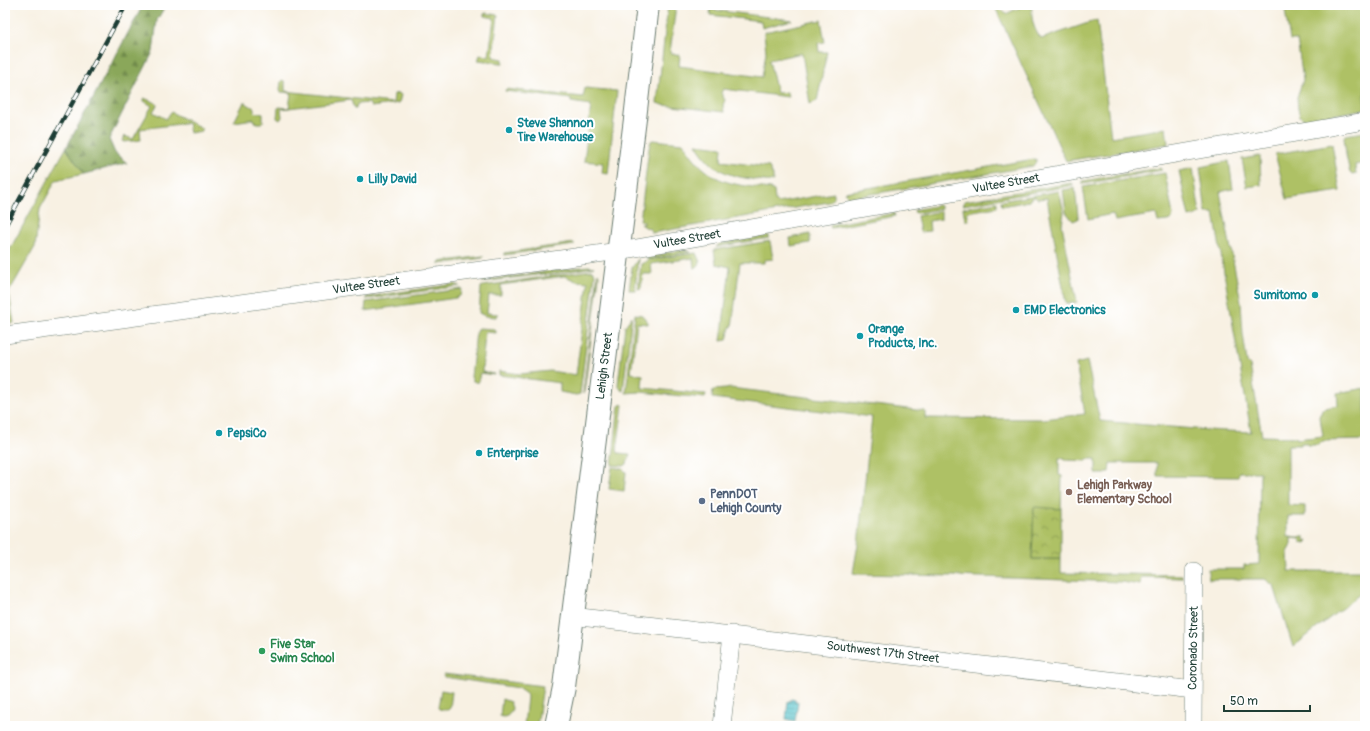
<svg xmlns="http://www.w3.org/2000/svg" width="1370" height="731" font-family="Pangolin,sans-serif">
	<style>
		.grass { fill: #aec165; stroke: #667f4c }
		.forest { fill: url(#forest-firs); stroke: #547247 }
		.park { fill: url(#park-crowns); stroke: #667f4c }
		.water { fill: url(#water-rules); stroke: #3b8080 }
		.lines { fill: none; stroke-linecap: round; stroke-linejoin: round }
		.minor-casing { stroke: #6b7c71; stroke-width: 18 }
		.major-casing { stroke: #6b7c71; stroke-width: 24 }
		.minor { stroke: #fff; stroke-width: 17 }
		.major { stroke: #fff; stroke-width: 22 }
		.rail-casing { stroke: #1f3d34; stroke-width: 4.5 }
		.rail { stroke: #fff; stroke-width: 3; stroke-dasharray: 9; stroke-linecap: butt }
		.culture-dot { fill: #0f9aa8; stroke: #fff; stroke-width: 1.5 }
		.education-dot { fill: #8d6e63; stroke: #fff; stroke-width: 1.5 }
		.service-dot { fill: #5c6f8a; stroke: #fff; stroke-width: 1.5 }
		.leisure-dot { fill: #2e9e5b; stroke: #fff; stroke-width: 1.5 }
		.labels { text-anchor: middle; stroke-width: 4; stroke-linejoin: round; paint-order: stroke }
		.culture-label { font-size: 12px; font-weight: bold; fill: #0d838f; stroke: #fff; text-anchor: start }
		.street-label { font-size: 12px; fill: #1f3d34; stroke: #fff }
		.education-label { font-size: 12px; font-weight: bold; fill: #785e54; stroke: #fff; text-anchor: start }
		.service-label { font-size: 12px; font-weight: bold; fill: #4e5e75; stroke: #fff; text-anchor: start }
		.leisure-label { font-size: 12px; font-weight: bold; fill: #27864d; stroke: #fff; text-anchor: start }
	</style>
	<defs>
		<pattern id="forest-firs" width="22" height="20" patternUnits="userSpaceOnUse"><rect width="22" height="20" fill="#8aa75a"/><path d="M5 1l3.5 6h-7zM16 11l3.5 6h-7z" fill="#70894b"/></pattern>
		<pattern id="park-crowns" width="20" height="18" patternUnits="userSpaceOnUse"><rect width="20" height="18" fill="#aec165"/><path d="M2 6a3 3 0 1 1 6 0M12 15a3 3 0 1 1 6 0" fill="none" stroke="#8d9e54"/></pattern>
		<pattern id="water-rules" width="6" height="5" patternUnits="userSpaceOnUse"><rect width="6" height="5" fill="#57c4cc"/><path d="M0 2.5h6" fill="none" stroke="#47a0a6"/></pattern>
	</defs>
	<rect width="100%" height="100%" fill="#fff"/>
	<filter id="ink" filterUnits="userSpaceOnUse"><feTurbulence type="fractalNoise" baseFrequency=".025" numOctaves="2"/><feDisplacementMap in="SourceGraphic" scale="8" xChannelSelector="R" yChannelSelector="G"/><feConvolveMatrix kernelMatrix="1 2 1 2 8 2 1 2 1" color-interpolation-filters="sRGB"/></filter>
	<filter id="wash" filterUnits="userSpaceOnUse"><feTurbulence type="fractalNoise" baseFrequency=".012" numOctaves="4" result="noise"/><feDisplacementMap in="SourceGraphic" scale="16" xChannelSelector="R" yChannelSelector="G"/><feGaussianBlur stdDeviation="0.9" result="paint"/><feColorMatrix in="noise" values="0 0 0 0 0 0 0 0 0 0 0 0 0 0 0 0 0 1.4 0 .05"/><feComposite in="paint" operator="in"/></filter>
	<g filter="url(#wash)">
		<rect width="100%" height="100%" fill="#f8f1e3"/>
		<!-- grass -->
		<path class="grass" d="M 668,5 L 676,5 L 670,53 L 680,55 L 679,66 L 762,77 L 766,52 L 764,32 L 821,20 L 825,42 L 818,43 L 819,52 L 827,52 L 817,101 L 810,104 L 802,53 L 769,60 L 777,93 L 787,92 L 788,97 L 723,89 L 721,93 L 725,100 L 723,105 L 724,112 L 663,105 L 657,103 Z
			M 711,5 L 714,5 L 713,10 L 792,20 L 762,28 L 761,21 L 710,15 Z
			M 994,5 L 1000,5 L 1001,9 L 1006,14 L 1025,5 L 1032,5 C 1031,19 1033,28 1041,39 L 1097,20 L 1111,137 L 1166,128 L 1168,144 L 1066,161 Z
			M 1284,5 L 1365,5 L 1365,109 L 1305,120 L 1300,116 L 1298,109 L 1297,97 L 1303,80 L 1297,40 L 1290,40 Z
			M 486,13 L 498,15 L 493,57 L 503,59 L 503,63 L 501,63 L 478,60 L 480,55 L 489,56 L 494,18 L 484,16 L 484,14 Z
			M 283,80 L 285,82 L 285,91 L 393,103 L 394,94 L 399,93 L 401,95 L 399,103 L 371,107 L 369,103 L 357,104 L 356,109 L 354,109 L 351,100 L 281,109 L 282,117 L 280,120 L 277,118 L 278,108 L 279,107 L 289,108 L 291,93 L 281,92 L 280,90 L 281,81 Z
			M 585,88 L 617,91 L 608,174 L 602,173 L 603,163 L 584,161 L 591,105 L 571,102 L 571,99 L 505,91 L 506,89 L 583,97 Z
			M 144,98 L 156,103 L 157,105 L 153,112 L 166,119 L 171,112 L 201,128 L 202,131 L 190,133 L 188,123 L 140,129 L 141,140 L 124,142 L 122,141 L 124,136 L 133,139 L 152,106 L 144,101 Z
			M 244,102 L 254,108 L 254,112 L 263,114 L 263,122 L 261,123 L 256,123 L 254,119 L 234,122 Z
			M 1365,132 L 1365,163 L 1355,165 L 1356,174 L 1352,175 L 1350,173 L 1346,155 L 1344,137 L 1345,135 Z
			M 653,140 L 683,143 C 709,183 726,184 771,189 L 774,191 L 775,201 L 777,203 L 834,193 L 834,198 L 829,202 L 652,233 L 652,231 L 650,230 L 649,228 L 648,229 L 641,224 L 644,224 L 644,222 L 640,221 L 649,148 L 651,141 Z
			M 696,144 L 722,147 L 721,161 L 769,167 L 773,176 L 773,181 C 766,182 758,180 751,179 C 724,175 710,168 696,144 Z
			M 1332,144 L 1340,191 L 1287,199 L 1275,154 Z
			M 66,148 L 84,174 L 56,180 L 40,209 L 35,247 L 9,292 L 14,323 L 5,324 L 5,258 Z
			M 1260,156 L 1261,185 L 1247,187 L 1242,159 Z
			M 1034,159 L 1037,160 L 1033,166 L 855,197 L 848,197 L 845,192 Z
			M 1229,161 L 1233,189 L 1220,192 L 1241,302 L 1243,334 L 1247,362 L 1250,365 L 1262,436 L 1296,437 L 1297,439 L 1323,436 L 1320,417 L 1322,409 L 1338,405 L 1337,393 L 1365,388 L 1365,440 L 1323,441 L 1318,445 L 1307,445 L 1307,443 L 1301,443 L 1301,445 L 1288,445 L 1288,505 L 1305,506 L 1305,516 L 1288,516 L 1288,537 L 1305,537 L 1305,541 L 1308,541 L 1306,543 L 1301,542 L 1301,539 L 1291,538 L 1291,547 L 1288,552 L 1289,571 L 1365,571 L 1365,590 L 1293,647 L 1274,586 L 1265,579 L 1209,579 L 1208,569 L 1244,569 L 1244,565 L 1259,564 L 1260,472 L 1239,472 L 1238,477 L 1157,476 L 1157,463 L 1110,463 L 1109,472 L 1106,472 L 1106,474 L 1096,474 L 1096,459 L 1087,459 L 1087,461 L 1064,460 L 1064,458 L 1059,458 L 1059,475 L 1062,476 L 1061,509 L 1034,508 L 1032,559 L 1061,559 L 1061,573 L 1182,575 L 1182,578 L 1141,577 L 1140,585 L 1122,582 L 952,576 L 858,574 L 853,573 L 858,544 L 872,417 L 712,398 L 713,390 L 726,389 L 730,388 L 925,411 L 925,418 L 1043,419 L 1085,414 L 1076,364 L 1087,361 L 1100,421 L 1207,430 L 1251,432 L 1214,213 L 1206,213 L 1200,167 Z
			M 1160,168 L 1162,170 L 1083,184 L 1083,181 Z
			M 1193,168 L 1200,214 L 1189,217 L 1179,171 Z
			M 1165,173 L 1173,215 C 1173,222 1165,221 1158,222 L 1156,214 L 1115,221 L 1113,214 L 1088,219 L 1083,187 Z
			M 1072,183 L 1074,185 L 963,205 L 964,201 Z
			M 1075,188 L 1078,216 L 1078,219 L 1073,221 L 1066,212 L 1063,190 Z
			M 1059,191 L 1064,212 L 1062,225 L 1077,302 L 1066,304 L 1047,198 L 1037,199 L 1035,197 L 1031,198 L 1029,201 L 1002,206 L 1001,201 Z
			M 997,202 L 997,207 L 967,212 L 969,220 L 965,220 L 963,208 Z
			M 939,205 L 941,209 L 915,213 L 914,210 Z
			M 941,211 L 941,219 L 929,221 L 930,231 L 920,232 L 917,216 Z
			M 894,213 L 895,216 L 831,228 L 830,225 Z
			M 810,234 L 810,243 L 791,246 L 790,238 Z
			M 769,235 L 769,238 L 716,247 L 719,244 L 724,243 Z
			M 770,241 L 773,259 L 764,260 L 764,263 L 740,263 L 732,327 L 730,327 L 727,340 L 721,341 L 730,267 L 716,264 L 714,250 Z
			M 574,243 L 574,245 L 504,255 L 504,253 Z
			M 683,250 L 691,252 L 647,259 L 646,256 Z
			M 696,253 L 700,262 C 699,266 697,267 694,268 L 693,258 L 651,264 L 652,274 L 643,274 L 641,288 L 638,289 L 641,264 L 649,260 Z
			M 483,256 L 483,258 L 439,264 L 439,262 Z
			M 638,259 L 635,290 L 629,290 L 632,268 Z
			M 588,266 L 594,267 L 545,275 L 543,274 L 482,282 L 485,280 Z
			M 592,270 L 595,274 L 580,394 L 576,395 L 560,392 L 560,383 L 499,375 L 499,371 L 520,374 L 550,371 L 576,375 L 588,282 L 576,281 L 565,276 L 501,285 L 501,295 L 489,295 L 487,313 L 498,314 L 496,317 L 485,316 L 479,313 L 481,287 L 483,286 Z
			M 598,273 L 599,276 L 584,392 L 583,394 Z
			M 454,284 L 460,286 L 366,299 L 366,297 Z
			M 462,289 L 461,295 L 456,298 L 365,311 L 366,302 Z
			M 635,314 L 642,315 L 648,322 L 648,324 L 637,323 L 631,373 L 643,375 L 642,388 L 706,394 L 705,398 L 640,392 L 626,393 Z
			M 632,316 L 623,391 L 621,390 L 618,384 L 625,326 Z
			M 478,328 L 494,329 L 496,331 L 496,333 L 485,332 L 482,372 L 494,374 L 494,375 L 480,373 L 478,383 L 473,381 L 471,377 L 476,332 Z
			M 622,404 L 623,405 L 617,450 L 618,453 L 630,454 L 627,464 L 624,466 L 612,465 L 619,406 Z
			M 612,467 L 623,469 L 626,472 L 624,491 L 609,489 Z
			M 444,674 L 543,686 L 537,726 L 524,726 L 527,697 L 526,693 L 519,688 L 444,677 L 443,675 Z
			M 441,690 L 452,692 L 450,708 L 448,710 L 439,709 L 438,707 Z
			M 502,699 L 510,702 L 512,708 C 511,714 506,719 500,716 Z"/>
		<!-- forest -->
		<path class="forest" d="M 143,5 L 166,5 L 157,20 L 153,52 L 109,139 L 115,153 L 127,163 L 84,174 L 66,148 Z"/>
		<!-- park -->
		<path class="park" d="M 1034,507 L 1061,509 L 1061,559 L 1032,559 Z"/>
		<!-- water -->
		<path class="water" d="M 791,699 L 795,700 L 795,702 L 798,702 L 795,721 L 786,719 L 788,701 L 791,701 Z"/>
	</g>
	<g filter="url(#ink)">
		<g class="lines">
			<defs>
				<path id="minor" d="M 5,335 L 619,251 L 1365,121
					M 572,616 L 1193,690
					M 722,726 L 732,634
					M 1193,726 L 1194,571"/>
				<path id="major" d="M 556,726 L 564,687 L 635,119 L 648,5"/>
			</defs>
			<!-- minor casing -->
			<use href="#minor" class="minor-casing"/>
			<!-- major casing -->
			<use href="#major" class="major-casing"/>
			<!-- minor -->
			<use href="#minor" class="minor"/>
			<!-- major -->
			<use href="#major" class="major"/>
			<defs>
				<path id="rail" d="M 5,226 L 126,5"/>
			</defs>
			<!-- rail casing -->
			<use href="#rail" class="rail-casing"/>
			<!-- rail -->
			<use href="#rail" class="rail"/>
		</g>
	</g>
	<!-- markers -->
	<g class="culture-dot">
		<circle cx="509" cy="130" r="4"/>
		<circle cx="360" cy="179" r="4"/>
		<circle cx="1315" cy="295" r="4"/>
		<circle cx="1016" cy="310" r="4"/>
		<circle cx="860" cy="336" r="4"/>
		<circle cx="219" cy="433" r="4"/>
		<circle cx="479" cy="453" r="4"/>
	</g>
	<circle class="education-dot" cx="1069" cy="492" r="4"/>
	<circle class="service-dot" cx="702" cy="501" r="4"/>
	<circle class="leisure-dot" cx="262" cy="651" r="4"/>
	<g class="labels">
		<!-- culture labels -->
		<g class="culture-label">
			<text x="517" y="127">Steve Shannon<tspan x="517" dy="14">Tire Warehouse</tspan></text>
			<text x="368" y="183">Lilly David</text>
			<text x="1307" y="299" text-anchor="end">Sumitomo</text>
			<text x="1024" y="314">EMD Electronics</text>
			<text x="868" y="333">Orange<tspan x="868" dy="14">Products, Inc.</tspan></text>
			<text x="227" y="437">PepsiCo</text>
			<text x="487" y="457">Enterprise</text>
		</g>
		<!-- street labels -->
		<g class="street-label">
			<text transform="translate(1006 183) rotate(-10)" y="4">Vultee Street</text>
			<text transform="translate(687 239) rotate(-10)" y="4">Vultee Street</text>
			<text transform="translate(366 285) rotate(-8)" y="4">Vultee Street</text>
			<text transform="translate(604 366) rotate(-83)" y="4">Lehigh Street</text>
			<text transform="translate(1193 648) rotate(-89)" y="4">Coronado Street</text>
			<text transform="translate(883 652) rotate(7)" y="4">Southwest 17th Street</text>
		</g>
		<!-- education labels -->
		<g class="education-label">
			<text x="1077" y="489">Lehigh Parkway<tspan x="1077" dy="14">Elementary School</tspan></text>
		</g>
		<!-- service labels -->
		<g class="service-label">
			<text x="710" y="498">PennDOT<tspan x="710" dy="14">Lehigh County</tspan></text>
		</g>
		<!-- leisure labels -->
		<g class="leisure-label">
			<text x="270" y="648">Five Star<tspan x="270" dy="14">Swim School</tspan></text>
		</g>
	</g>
	<!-- margin -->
	<rect width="1370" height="731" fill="none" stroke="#fff" stroke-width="20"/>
	<!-- scale -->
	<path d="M1224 705v6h86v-6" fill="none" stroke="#1f3d34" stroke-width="2"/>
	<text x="1230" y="705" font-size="12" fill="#1f3d34" stroke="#ffffff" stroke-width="3" paint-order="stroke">50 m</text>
</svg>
